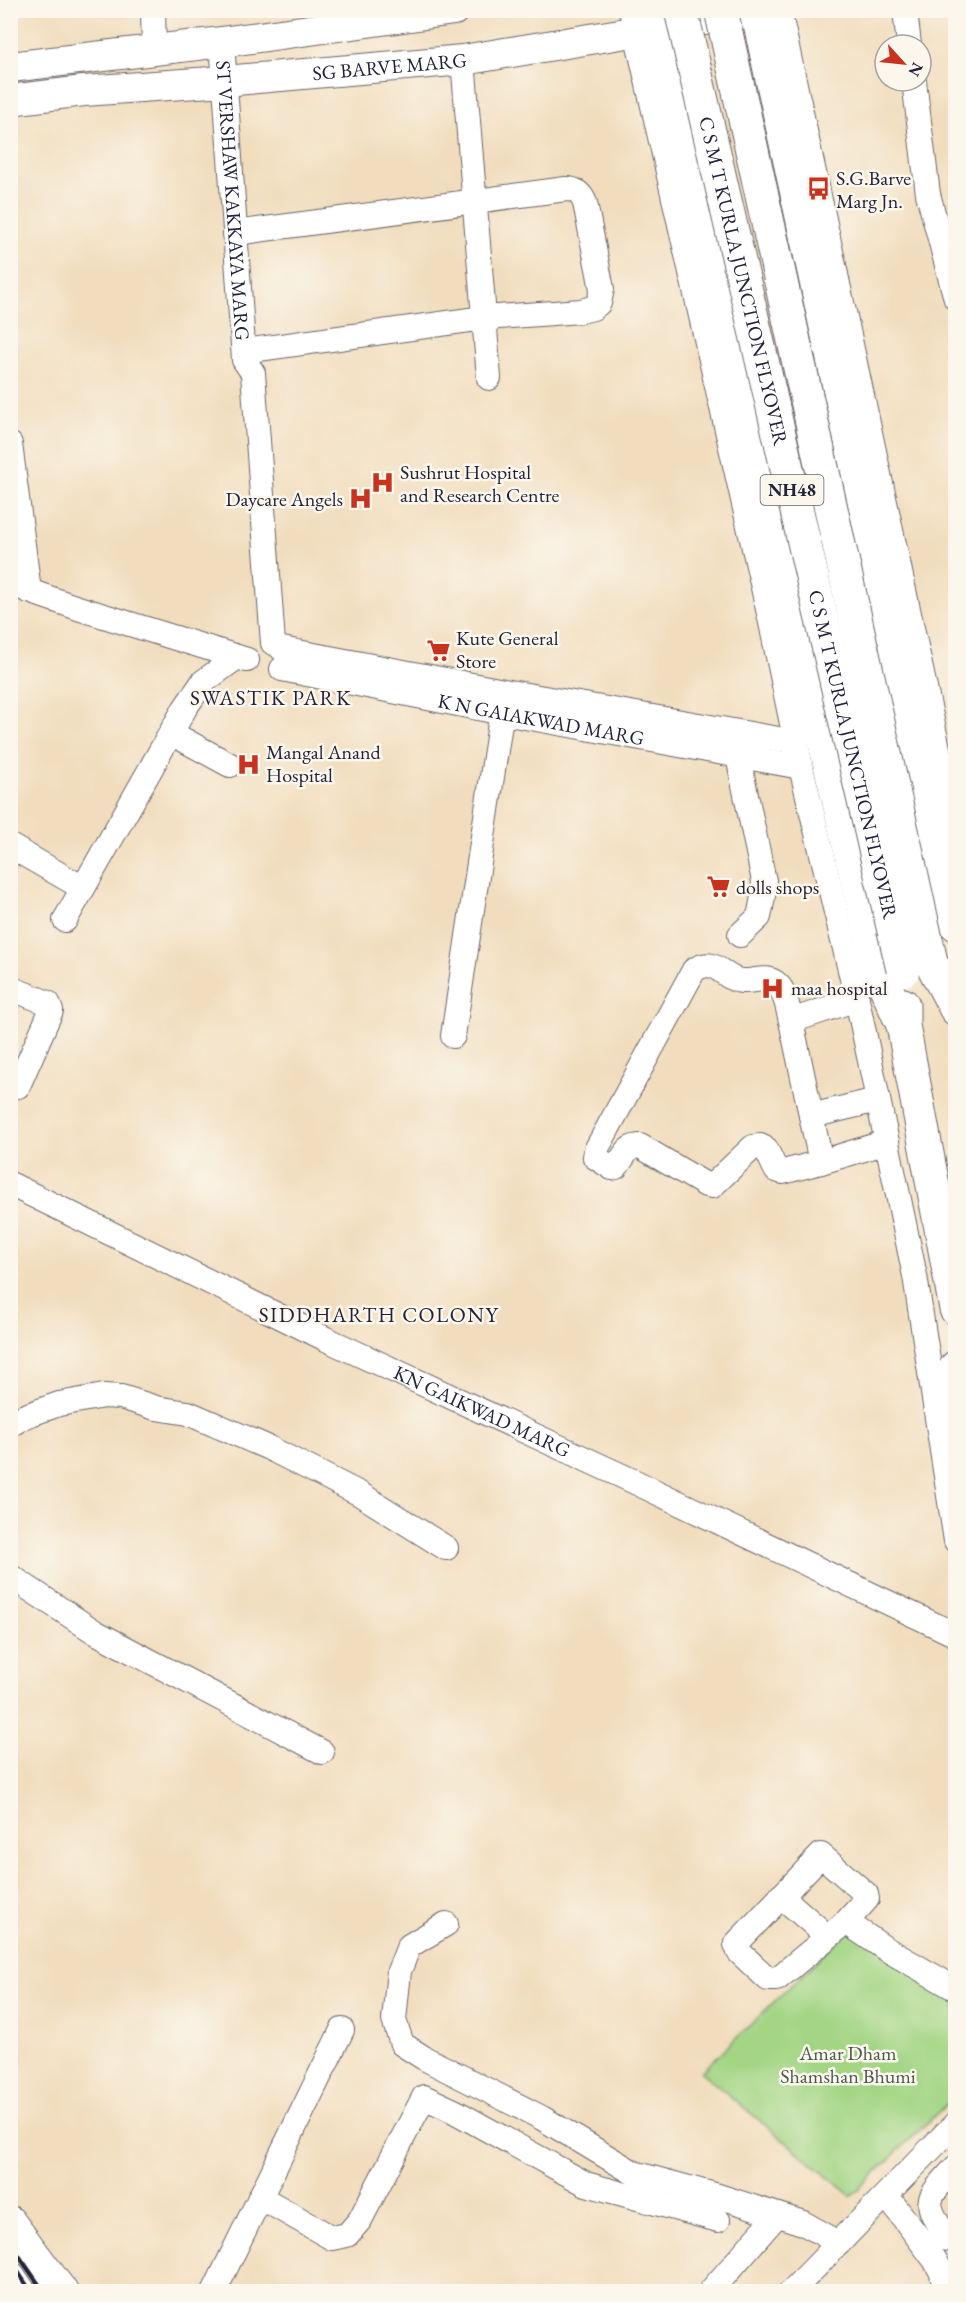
<svg xmlns="http://www.w3.org/2000/svg" width="966" height="2302" font-family="'EB Garamond',serif">
	<style>
		.green { fill: #a3d584; stroke: #627c60; stroke-width: 1.5 }
		.lines { fill: none; stroke-linecap: round; stroke-linejoin: round }
		.minor-casing { stroke: #6a6368; stroke-width: 26 }
		.major-casing { stroke: #6a6368; stroke-width: 32 }
		.highway-casing { stroke: #6a6368; stroke-width: 35 }
		.minor { stroke: #fff; stroke-width: 24 }
		.major { stroke: #fff; stroke-width: 30 }
		.highway { stroke: #fff; stroke-width: 33 }
		.rail { stroke: #22223b; stroke-width: 4.5 }
		.highway-bridge-casing { stroke: #6a6368; stroke-width: 35; stroke-linecap: butt }
		.highway-bridge { stroke: #fff; stroke-width: 33 }
		.labels { text-anchor: middle; stroke-width: 5; stroke-linejoin: round; paint-order: stroke }
		.shield { fill: #fbf7ec; stroke: #636270; stroke-width: 1.5 }
		.shield-label { font-size: 18px; font-weight: bold; fill: #22223b }
		.street-label { font-size: 20px; fill: #22223b; stroke: #fbf7ec }
		.poi-label { font-size: 20px; fill: #22223b; stroke: #fbf7ec; text-anchor: start }
		.park-label { font-size: 20px; fill: #495851; stroke: #fbf7ec }
		.neighbourhood-label { font-size: 21px; letter-spacing: 1.5px; fill: #22223b; stroke: #fbf7ec }
	</style>
	<rect width="100%" height="100%" fill="#fbf7ec"/>
	<filter id="ink" filterUnits="userSpaceOnUse"><feTurbulence type="fractalNoise" baseFrequency=".0167" numOctaves="2"/><feDisplacementMap in="SourceGraphic" scale="12" xChannelSelector="R" yChannelSelector="G"/><feConvolveMatrix kernelMatrix="1 2 1 2 8 2 1 2 1" color-interpolation-filters="sRGB"/></filter>
	<filter id="wash" filterUnits="userSpaceOnUse"><feTurbulence type="fractalNoise" baseFrequency=".008" numOctaves="4" result="noise"/><feDisplacementMap in="SourceGraphic" scale="24" xChannelSelector="R" yChannelSelector="G"/><feGaussianBlur stdDeviation="1.35" result="paint"/><feColorMatrix in="noise" values="0 0 0 0 0 0 0 0 0 0 0 0 0 0 0 0 0 1.4 0 .05"/><feComposite in="paint" operator="in"/></filter>
	<g filter="url(#wash)">
		<rect width="100%" height="100%" fill="#f1ddbd"/>
		<!-- green -->
		<path class="green" d="M 852,1927 L 955,1987 L 955,2096 L 851,2196 L 701,2072 Z"/>
	</g>
	<g filter="url(#ink)">
		<g class="lines">
			<defs>
				<g id="minor">
					<path d="M 153,10 L 154,50"/>
					<path d="M 631,10 L 770,618 L 801,767 L 857,999 L 915,1276 L 956,1541"/>
					<path d="M 779,10 L 956,832"/>
					<path d="M 905,10 L 909,45"/>
					<path id="s1" d="M 222,42 L 244,360 L 253,373 L 273,643"/>
					<path d="M 463,60 L 489,378"/>
					<path d="M 914,81 L 928,194 L 956,299"/>
					<path d="M 235,233 L 566,189 C 576,189 581,193 585,203 L 602,289 L 599,303 L 593,308 L 581,311 L 484,318 L 244,351"/>
					<path d="M 10,444 L 29,591"/>
					<path d="M 10,582 L 29,591 L 78,608 L 247,660"/>
					<path d="M 282,649 L 504,691 L 796,742"/>
					<path id="s2" d="M 282,669 L 503,713 L 801,767"/>
					<path d="M 171,733 L 230,765"/>
					<path d="M 735,742 L 764,881 L 763,897 L 759,917 L 740,935"/>
					<path d="M 10,846 L 83,888"/>
					<path d="M 65,920 L 185,708 L 203,682 L 237,657"/>
					<path d="M 10,988 L 48,1003 L 51,1011 L 18,1086"/>
					<path d="M 791,1021 L 821,1162 L 783,1172 L 776,1170 L 766,1149 L 760,1146 L 753,1147 L 712,1186 L 706,1185 L 640,1146 C 626,1146 625,1157 616,1167 L 612,1168 L 595,1157 L 596,1150 L 694,970 C 717,955 722,980 742,981 C 755,982 767,974 778,985 C 786,993 788,1010 791,1021 L 857,999"/>
					<path d="M 453,1036 L 504,697"/>
					<path d="M 811,1116 L 877,1100"/>
					<path d="M 821,1162 L 887,1142"/>
					<path id="s3" d="M 10,1184 L 326,1339 L 635,1482 L 956,1635"/>
					<path d="M 10,1425 L 25,1416 L 59,1404 L 104,1396 L 121,1397 L 156,1408 L 188,1413 L 269,1448 L 360,1494 L 446,1548"/>
					<path d="M 10,1576 L 95,1632 L 322,1752"/>
					<path d="M 821,1855 L 866,1894 L 867,1899 L 846,1922 L 777,1979 L 768,1979 L 739,1952 L 736,1944 Z"/>
					<path d="M 781,1896 L 828,1937"/>
					<path d="M 846,1922 L 886,1949 L 956,1989"/>
					<path d="M 446,1924 L 409,1946 L 399,1971 L 394,2020 L 402,2044 L 424,2058 L 542,2118 L 634,2173 L 715,2195 L 803,2223 L 839,2243"/>
					<path d="M 956,2167 C 925,2201 922,2199 947,2239 L 956,2239"/>
					<path d="M 887,2196 L 935,2260 L 942,2273 L 945,2292"/>
					<path d="M 260,2197 L 332,2238 L 347,2235 L 360,2220 L 424,2097 L 454,2111 L 586,2184 L 718,2220"/>
					<path d="M 214,2292 L 342,2030"/>
					<path d="M 710,2292 L 777,2215"/>
					<path d="M 791,2292 L 956,2123"/>
				</g>
				<g id="major">
					<path d="M 10,67 L 222,42 L 454,10"/>
					<path id="s4" d="M 10,100 L 84,91 L 225,81 L 463,60 L 747,13"/>
					<path d="M 10,2221 L 63,2292"/>
					<path d="M 10,2276 L 21,2292"/>
				</g>
				<path id="highway" d="M 652,10 L 879,972 L 903,1025
					M 757,10 L 956,924
					M 931,962 L 956,1009
					M 903,1005 L 903,1025 L 956,1309
					M 956,1367 L 952,1386 L 956,1444"/>
			</defs>
			<!-- minor casing -->
			<use href="#minor" class="minor-casing"/>
			<!-- major casing -->
			<use href="#major" class="major-casing"/>
			<!-- highway casing -->
			<use href="#highway" class="highway-casing"/>
			<!-- minor -->
			<use href="#minor" class="minor"/>
			<!-- major -->
			<use href="#major" class="major"/>
			<!-- highway -->
			<use href="#highway" class="highway"/>
			<!-- rail -->
			<path class="rail" d="M 10,2243 L 44,2292
				M 10,2260 L 31,2292"/>
			<defs>
				<g id="highway-bridge">
					<path id="s5" d="M 681,10 L 903,970"/>
					<path d="M 721,10 L 931,962"/>
				</g>
			</defs>
			<!-- highway-bridge casing -->
			<use href="#highway-bridge" class="highway-bridge-casing"/>
			<!-- highway-bridge -->
			<use href="#highway-bridge" class="highway-bridge"/>
		</g>
	</g>
	<!-- icons -->
	<defs>
		<symbol id="bus-bare" viewBox="-9 -9 18 18"><path d="M-5-6H5V4H4V6H2V4H-2V6H-4V4H-5ZM-3.5-4V0h7V-4ZM-3.5 1.2v1.5H-2V1.2ZM2 1.2v1.5H3.5V1.2Z" fill="#c8321e" stroke="#fbf7ec" stroke-width="2.5" paint-order="stroke"/></symbol>
		<symbol id="hospital-bare" viewBox="-9 -9 18 18"><path d="M-5-5h3v3.5h4V-5h3V5h-3V1.5h-4V5h-3Z" fill="#c8321e" stroke="#fbf7ec" stroke-width="2.5" paint-order="stroke"/></symbol>
		<symbol id="supermarket-bare" viewBox="-9 -9 18 18"><path d="M-6-5.5h2.5l.6 2H6L4.5 2H-2.5L-4.4-4H-6ZM-1.5 3.2a1.3 1.3 0 1 0 .1 0ZM3 3.2a1.3 1.3 0 1 0 .1 0Z" fill="#c8321e" stroke="#fbf7ec" stroke-width="2.5" paint-order="stroke"/></symbol>
	</defs>
	<g fill-rule="evenodd">
		<use href="#bus-bare" x="802" y="172" width="33" height="33"/>
		<use href="#hospital-bare" x="366" y="466" width="33" height="33"/>
		<use href="#hospital-bare" x="344" y="482" width="33" height="33"/>
		<use href="#supermarket-bare" x="422" y="634" width="33" height="33"/>
		<use href="#hospital-bare" x="232" y="748" width="33" height="33"/>
		<use href="#supermarket-bare" x="702" y="870" width="33" height="33"/>
		<use href="#hospital-bare" x="756" y="972" width="33" height="33"/>
	</g>
	<g class="labels">
		<!-- shield labels -->
		<rect class="shield" x="760.5" y="475" width="63" height="30" rx="4.5"/>
		<g class="shield-label">
			<text x="792" y="496">NH48</text>
		</g>
		<!-- street labels -->
		<g class="street-label">
			<text dy="7" stroke="none"><textPath href="#s4" startOffset="381">SG BARVE MARG</textPath></text>
			<text dy="7" stroke="none"><textPath href="#s1" startOffset="159">ST VERSHAW KAKKAYA MARG</textPath></text>
			<text dy="7" stroke="none"><textPath href="#s5" startOffset="278">C S M T KURLA JUNCTION FLYOVER</textPath></text>
			<text dy="7" stroke="none"><textPath href="#s2" startOffset="264">K N GAIAKWAD MARG</textPath></text>
			<text dy="7" stroke="none"><textPath href="#s5" startOffset="764">C S M T KURLA JUNCTION FLYOVER</textPath></text>
			<text dy="7" stroke="none"><textPath href="#s3" startOffset="524">KN GAIKWAD MARG</textPath></text>
		</g>
		<!-- poi labels -->
		<g class="poi-label">
			<text x="836" y="185">S.G.Barve<tspan x="836" dy="23">Marg Jn.</tspan></text>
			<text x="400" y="479">Sushrut Hospital<tspan x="400" dy="23">and Research Centre</tspan></text>
			<text x="343" y="506" text-anchor="end">Daycare Angels</text>
			<text x="456" y="645">Kute General<tspan x="456" dy="23">Store</tspan></text>
			<text x="266" y="759">Mangal Anand<tspan x="266" dy="23">Hospital</tspan></text>
			<text x="736" y="894">dolls shops</text>
			<text x="791" y="995">maa hospital</text>
		</g>
		<!-- park labels -->
		<g class="park-label">
			<text x="848" y="2060">Amar Dham<tspan x="848" dy="23">Shamshan Bhumi</tspan></text>
		</g>
		<!-- neighbourhood labels -->
		<g class="neighbourhood-label">
			<text x="271" y="705">SWASTIK PARK</text>
			<text x="379" y="1322">SIDDHARTH COLONY</text>
		</g>
	</g>
	<!-- margin -->
	<rect width="966" height="2302" fill="none" stroke="#fbf7ec" stroke-width="36"/>
	<!-- north arrow -->
	<g transform="translate(903 63) rotate(117)"><circle r="28" fill="#fbf7ec" stroke="#a4a2a5" stroke-width="1.5"/>
	<path d="M0-4.5L10 22L0 15L-10 22Z" fill="#c8321e"/>
	<text y="-9" font-size="16" font-weight="bold" text-anchor="middle" fill="#22223b">N</text>
	</g>
</svg>
